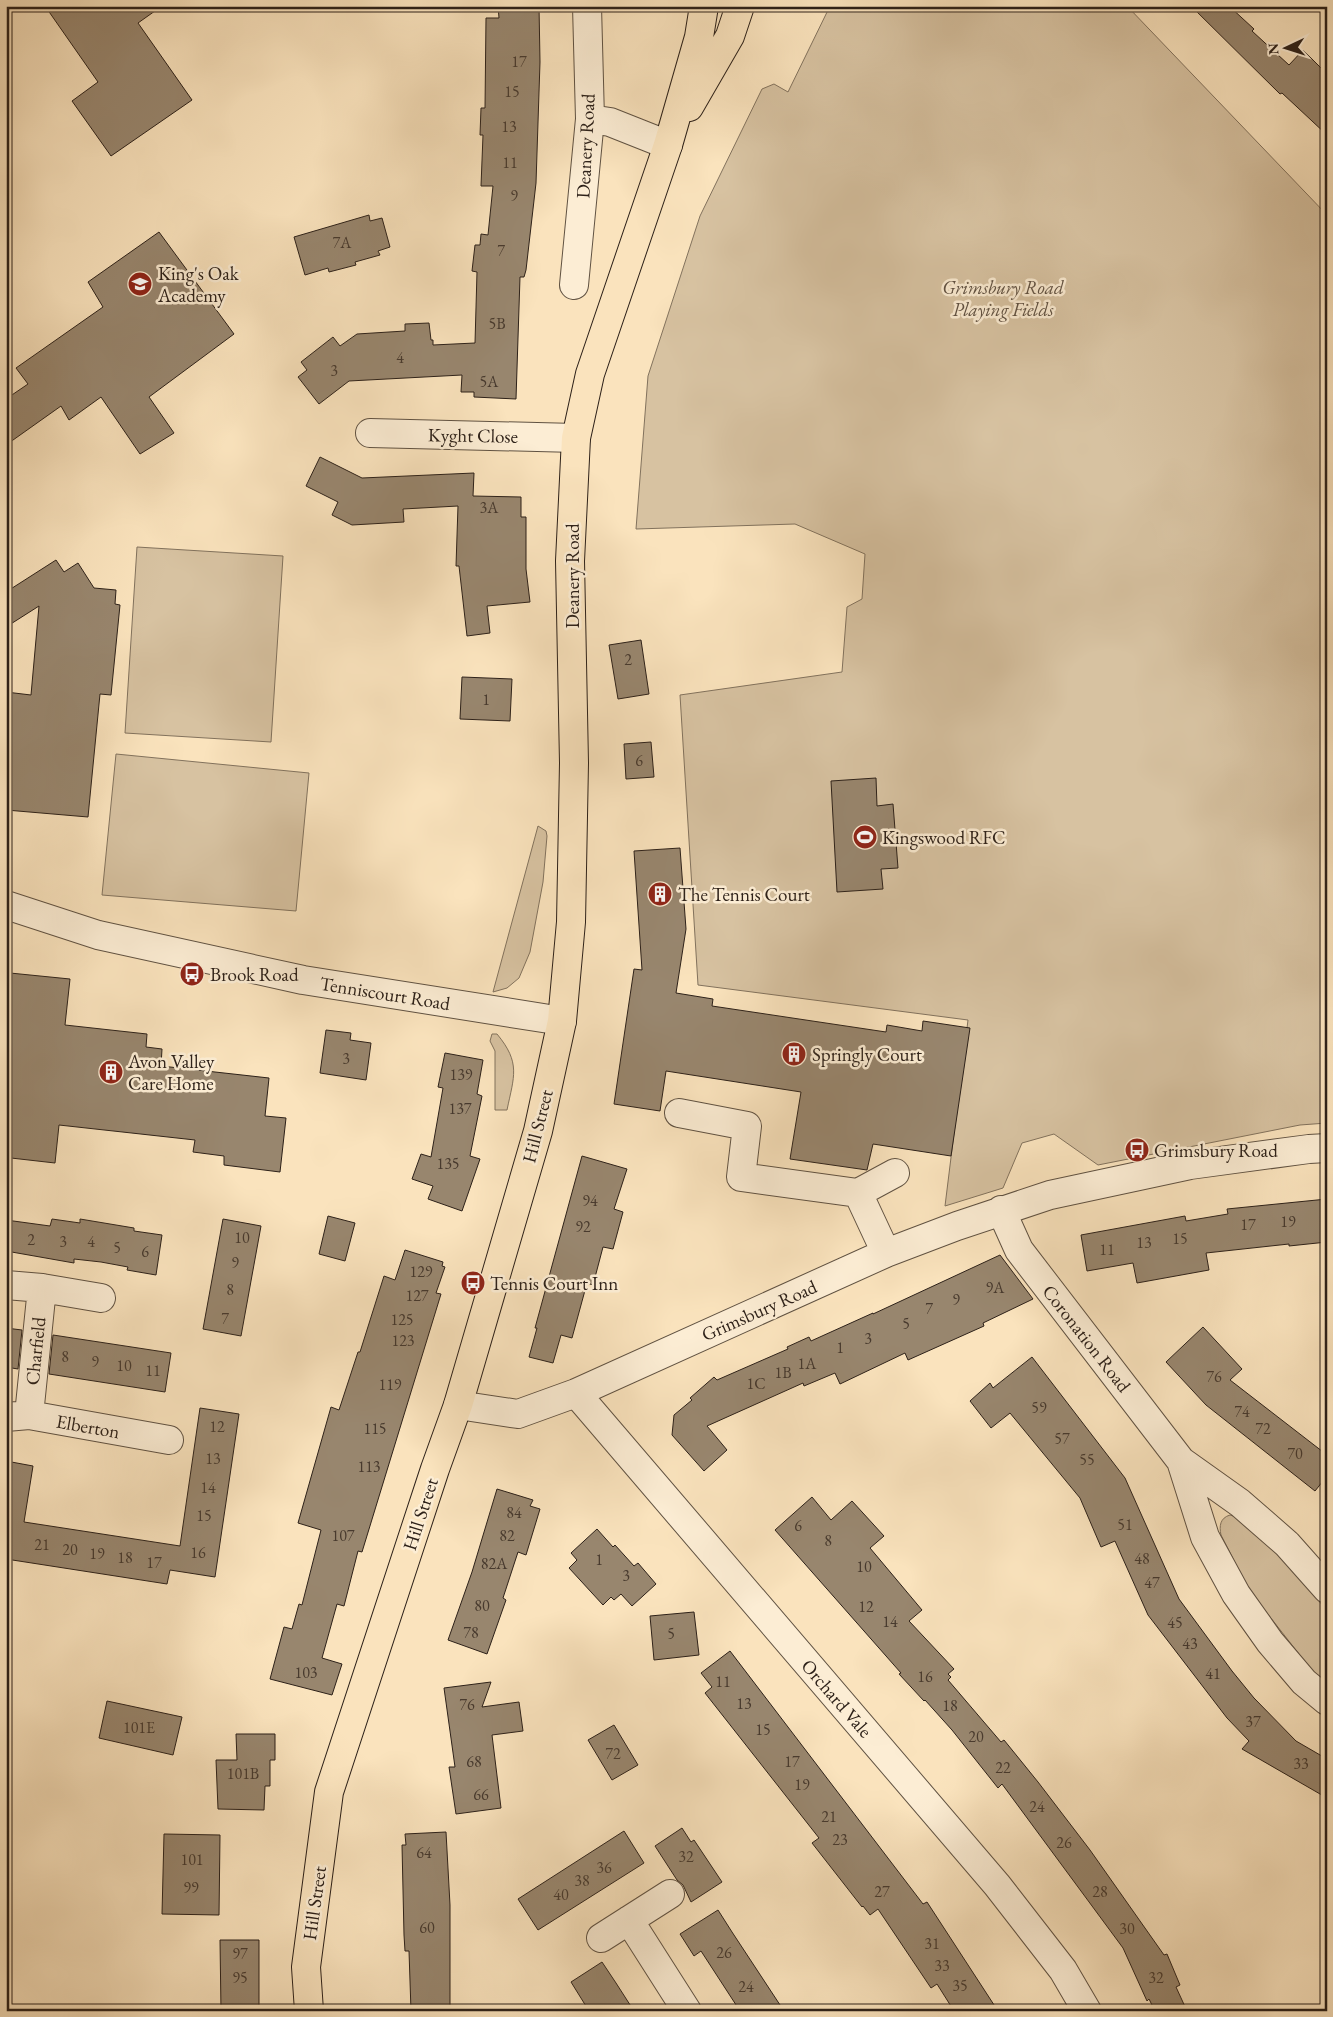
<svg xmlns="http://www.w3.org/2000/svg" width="1333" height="2017" font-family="'EB Garamond',serif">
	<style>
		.green { fill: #d7c2a1; stroke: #82725d }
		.building { fill: #98866e; stroke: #2d2119 }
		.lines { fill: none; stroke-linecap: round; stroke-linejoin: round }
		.minor-casing { stroke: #605242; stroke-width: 30 }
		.major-casing { stroke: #2d2119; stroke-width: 30 }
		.minor { stroke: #fcedd4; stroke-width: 28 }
		.major { stroke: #fae3bd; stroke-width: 28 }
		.labels { text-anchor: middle; stroke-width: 5; stroke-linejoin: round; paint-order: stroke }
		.number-label { font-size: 16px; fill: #483a2e }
		.street-label { font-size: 19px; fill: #2d2119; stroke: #fcedd4 }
		.poi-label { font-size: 19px; fill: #2d2119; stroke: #fcedd4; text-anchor: start }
		.park-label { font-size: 19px; font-style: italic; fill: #605142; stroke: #fcedd4 }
	</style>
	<rect width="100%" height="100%" fill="#fae3bd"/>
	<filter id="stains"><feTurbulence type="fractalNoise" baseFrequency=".004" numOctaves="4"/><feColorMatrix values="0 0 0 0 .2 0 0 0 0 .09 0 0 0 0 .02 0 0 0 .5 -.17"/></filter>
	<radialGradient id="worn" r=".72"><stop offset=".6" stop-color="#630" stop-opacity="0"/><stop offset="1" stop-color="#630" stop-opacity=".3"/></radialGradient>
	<!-- green -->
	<path class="green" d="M 830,6 L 1127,6 L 1327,215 L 1327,1123 L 1300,1125 L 1098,1165 L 1054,1134 L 1022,1143 L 1003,1188 L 945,1206 L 968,1020 L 698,985 L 680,695 L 842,672 L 847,607 L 862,599 L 865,554 L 795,524 L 636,529 L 648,376 L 700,216 L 762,89 L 774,84 L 788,92 Z
		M 137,547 L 283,556 L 271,742 L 125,733 Z
		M 116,754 L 309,773 L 296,911 L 102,895 Z
		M 538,826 L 546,831 L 547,836 L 543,882 L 530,952 L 519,978 L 507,988 L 493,992 Z
		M 492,1034 L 497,1034 C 521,1063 514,1076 507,1110 L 495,1110 L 495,1051 L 490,1041 Z
		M 1230,1515 L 1236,1517 L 1287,1562 L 1327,1611 L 1327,1682 L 1313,1672 L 1249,1590 L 1221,1535 C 1219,1526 1220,1518 1230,1515 Z"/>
	<!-- building -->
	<path class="building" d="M 45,6 L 162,6 L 138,23 L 192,100 L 111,156 L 72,101 L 98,82 Z
		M 498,6 L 539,6 L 540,62 L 536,183 L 526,270 L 524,277 L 520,277 L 516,399 L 474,397 L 474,392 L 461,392 L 462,375 L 349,381 L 319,404 L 298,377 L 307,370 L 301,362 L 333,337 L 340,346 L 357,334 L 405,331 L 405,324 L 429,323 L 431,340 L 433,340 L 433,345 L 475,343 L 477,272 L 472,271 L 475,245 L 480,245 L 481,234 L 488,235 L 493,186 L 481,186 L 483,135 L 480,135 L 481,108 L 485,108 L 486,18 L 499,18 Z
		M 1191,6 L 1229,6 L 1254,29 L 1252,31 L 1289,65 L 1303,50 L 1327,74 L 1327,135 L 1282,93 L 1280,94 Z
		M 369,215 L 370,221 L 382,218 L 390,247 L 378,251 L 380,255 L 355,262 L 356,265 L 329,272 L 328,268 L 305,275 L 294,237 Z
		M 159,232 L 234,334 L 149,397 L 174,433 L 140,454 L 101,397 L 69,420 L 61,406 L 6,445 L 6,399 L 28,384 L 16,368 L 103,307 L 88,282 Z
		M 320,457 L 362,478 L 474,473 L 473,496 L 521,497 L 521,517 L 526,517 L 526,569 L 530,602 L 487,606 L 490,633 L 467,636 L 459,566 L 456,566 L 458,506 L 403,509 L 404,522 L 352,525 L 332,515 L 338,502 L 306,486 Z
		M 56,560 L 64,572 L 78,563 L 94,588 L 116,590 L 115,604 L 120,605 L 111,695 L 100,694 L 88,817 L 6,810 L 6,692 L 31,695 L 39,606 L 6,627 L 6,592 Z
		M 641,640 L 649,694 L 618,699 L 609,645 Z
		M 462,677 L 512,679 L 510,721 L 460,719 Z
		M 651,742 L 654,777 L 626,779 L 624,744 Z
		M 876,778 L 877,806 L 893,804 L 898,868 L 881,869 L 883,889 L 837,892 L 831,781 Z
		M 680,848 L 686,929 L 676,993 L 713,999 L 712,1006 L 886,1032 L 887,1025 L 922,1031 L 923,1021 L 970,1028 L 951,1156 L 873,1144 L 867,1170 L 790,1159 L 801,1092 L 666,1071 L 660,1111 L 614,1104 L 634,969 L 642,970 L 634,851 Z
		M 10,973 L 70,979 L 65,1025 L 147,1034 L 146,1047 L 162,1049 L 161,1066 L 269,1078 L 265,1116 L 286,1118 L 280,1172 L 224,1165 L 224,1156 L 193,1152 L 195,1140 L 59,1125 L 55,1163 L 11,1158 L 11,1154 L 6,1154 L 6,984 L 9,984 Z
		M 326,1030 L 351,1033 L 350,1040 L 371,1043 L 366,1080 L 320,1073 Z
		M 445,1053 L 483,1060 L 477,1094 L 482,1096 L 470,1156 L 480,1159 L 462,1211 L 428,1199 L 433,1186 L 412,1179 L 421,1154 L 431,1157 L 443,1088 L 438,1087 Z
		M 582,1156 L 627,1169 L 614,1209 L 623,1212 L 613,1249 L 603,1247 L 593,1285 L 587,1283 L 572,1338 L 561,1335 L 553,1363 L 529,1357 L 537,1328 L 535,1328 Z
		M 1327,1199 L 1327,1242 L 1289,1246 L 1289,1244 L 1206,1253 L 1209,1270 L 1137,1283 L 1133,1263 L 1087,1271 L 1081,1235 L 1185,1216 L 1186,1221 L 1228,1214 L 1227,1209 Z
		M 328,1216 L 355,1223 L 345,1261 L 319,1254 Z
		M 52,1219 L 80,1223 L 80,1219 L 134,1228 L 134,1231 L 162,1235 L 156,1275 L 127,1270 L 128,1267 L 101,1262 L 74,1259 L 74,1263 L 6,1251 L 6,1220 L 50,1226 Z
		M 223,1219 L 261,1226 L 241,1336 L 203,1329 Z
		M 405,1250 L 443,1262 L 442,1266 L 445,1267 L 436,1293 L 441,1294 L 362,1552 L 358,1551 L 344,1606 L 337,1604 L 322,1658 L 342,1664 L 332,1695 L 270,1679 L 284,1627 L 292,1629 L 299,1604 L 302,1605 L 321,1530 L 298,1523 L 331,1407 L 339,1410 L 358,1352 L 360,1352 L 384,1276 L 395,1280 Z
		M 1000,1255 L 1033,1299 L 983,1323 L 984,1326 L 908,1360 L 905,1353 L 840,1384 L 835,1373 L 804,1386 L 803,1383 L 707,1426 L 727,1450 L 704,1471 L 672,1435 L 674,1415 L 692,1400 L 690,1398 L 714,1377 L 717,1380 L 788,1349 L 787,1347 L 809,1337 L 811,1341 L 873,1313 L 873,1314 Z
		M 1203,1327 L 1242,1369 L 1230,1380 L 1327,1455 L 1327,1476 L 1315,1491 L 1206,1405 L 1166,1362 Z
		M 6,1328 L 22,1330 L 18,1369 L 6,1367 Z
		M 53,1335 L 171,1353 L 165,1392 L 49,1374 Z
		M 1032,1357 L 1125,1478 L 1179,1599 L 1232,1671 L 1254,1698 L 1296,1741 L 1327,1759 L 1327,1798 L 1242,1749 L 1249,1741 L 1227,1718 L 1148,1615 L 1115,1541 L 1101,1547 L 1080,1498 L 1010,1413 L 991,1428 L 970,1401 L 990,1383 L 993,1388 Z
		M 200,1408 L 239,1414 L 215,1577 L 170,1570 L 167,1584 L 6,1559 L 6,1461 L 33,1466 L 24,1522 L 180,1546 Z
		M 497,1489 L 533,1500 L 530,1506 L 540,1509 L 526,1555 L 518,1552 L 503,1598 L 506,1600 L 487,1654 L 448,1640 L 472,1572 Z
		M 812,1497 L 831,1520 L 852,1501 L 884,1536 L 870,1548 L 922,1610 L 909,1621 L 954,1669 L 948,1674 L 951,1677 L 948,1680 L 1001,1742 L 1004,1740 L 1038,1782 L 1090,1850 L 1164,1955 L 1167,1954 L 1180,1985 L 1176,1987 L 1187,2011 L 1155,2011 L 1149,1999 L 1147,2001 L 1123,1948 L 1002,1784 L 998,1788 L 952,1730 L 925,1700 L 924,1701 L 899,1674 L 901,1673 L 775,1530 Z
		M 597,1529 L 613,1547 L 615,1545 L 634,1566 L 638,1563 L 656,1584 L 632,1606 L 621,1594 L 614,1600 L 611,1597 L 603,1605 L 569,1568 L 577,1560 L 571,1553 Z
		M 694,1612 L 699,1655 L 654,1660 L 650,1616 Z
		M 730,1651 L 923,1904 L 927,1902 L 998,2011 L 954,2011 L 937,1984 L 931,1988 L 878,1909 L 870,1915 L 863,1906 L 862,1907 L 812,1843 L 819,1838 L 705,1693 L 712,1687 L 701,1673 Z
		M 491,1682 L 482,1707 L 519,1702 L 523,1731 L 492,1735 L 501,1808 L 456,1814 L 449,1767 L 455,1767 L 444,1688 Z
		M 107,1701 L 182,1717 L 173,1755 L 99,1738 Z
		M 614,1725 L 638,1765 L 612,1780 L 588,1740 Z
		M 236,1734 L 275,1734 L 275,1760 L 270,1760 L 270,1786 L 265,1786 L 264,1810 L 218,1809 L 216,1760 L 237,1760 Z
		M 682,1828 L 691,1842 L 694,1840 L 722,1882 L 691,1902 L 683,1885 L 677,1880 L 655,1846 Z
		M 624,1831 L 644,1863 L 538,1930 L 518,1899 Z
		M 446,1832 L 450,1905 L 450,2011 L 411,2011 L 409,1951 L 405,1951 L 404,1935 L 402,1845 L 406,1845 L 405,1834 Z
		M 164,1834 L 220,1835 L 219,1915 L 162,1914 Z
		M 718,1910 L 732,1932 L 784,2011 L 740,2011 L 701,1951 L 694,1956 L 680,1934 Z
		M 220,1940 L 259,1940 L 259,2011 L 221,2011 Z
		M 602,1962 L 616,1983 L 634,2011 L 589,2011 L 571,1982 Z"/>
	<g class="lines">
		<defs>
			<path id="minor" d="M 590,119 L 610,122 L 668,145
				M 574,285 L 590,119 L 587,6
				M 370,433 L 576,438
				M 6,905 L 98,935 L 303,980 L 562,1021
				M 679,1113 L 747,1126 L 741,1177 L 858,1193 L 886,1253
				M 858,1193 L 895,1173
				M 1001,1210 L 1019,1250 L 1181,1461 L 1240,1503 L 1287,1544 L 1327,1589
				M 6,1285 L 42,1288 L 101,1298
				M 576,1393 L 997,1885 L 1063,1970 L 1087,2011
				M 458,1405 L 518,1414 L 576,1393 L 886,1253 L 957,1226 L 1050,1195 L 1190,1165 L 1309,1149 L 1327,1148
				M 29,1415 L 42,1288
				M 6,1417 L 29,1415 L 169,1440
				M 1181,1461 L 1205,1537 L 1236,1594 L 1270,1642 L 1304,1682 L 1327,1701
				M 629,1920 L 687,2011
				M 601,1938 L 670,1894"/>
			<path id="major" d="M 689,107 L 730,36 L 740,6
				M 309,2011 L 306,1967 L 329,1792 L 435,1469 L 458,1405 L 538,1131 L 562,1021 L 571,922 L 574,763 L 570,561 L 576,438 L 590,374 L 668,145 L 699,37 L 704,6"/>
		</defs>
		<!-- minor casing -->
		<use href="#minor" class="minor-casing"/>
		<!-- major casing -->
		<use href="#major" class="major-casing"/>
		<!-- minor -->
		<use href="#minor" class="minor"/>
		<!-- major -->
		<use href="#major" class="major"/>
	</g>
	<!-- icons -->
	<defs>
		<symbol id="school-disc" viewBox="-11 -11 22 22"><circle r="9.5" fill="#8f2418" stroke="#fcedd4"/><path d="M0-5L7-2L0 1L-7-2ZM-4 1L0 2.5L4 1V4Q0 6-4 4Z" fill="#fff"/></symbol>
		<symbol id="stadium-disc" viewBox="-11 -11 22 22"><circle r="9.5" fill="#8f2418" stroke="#fcedd4"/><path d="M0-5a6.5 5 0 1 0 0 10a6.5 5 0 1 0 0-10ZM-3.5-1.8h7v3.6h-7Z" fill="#fff"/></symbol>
		<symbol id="building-disc" viewBox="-11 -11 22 22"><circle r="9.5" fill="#8f2418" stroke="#fcedd4"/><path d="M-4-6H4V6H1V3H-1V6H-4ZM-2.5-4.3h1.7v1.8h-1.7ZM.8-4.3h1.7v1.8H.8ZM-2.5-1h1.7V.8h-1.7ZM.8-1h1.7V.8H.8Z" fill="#fff"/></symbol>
		<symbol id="bus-disc" viewBox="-11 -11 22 22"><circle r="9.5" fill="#8f2418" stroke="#fcedd4"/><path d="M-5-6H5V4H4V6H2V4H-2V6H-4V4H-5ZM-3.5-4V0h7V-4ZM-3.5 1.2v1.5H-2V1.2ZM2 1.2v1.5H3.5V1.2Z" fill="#fff"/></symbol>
	</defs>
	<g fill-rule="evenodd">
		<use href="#school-disc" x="126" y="270" width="28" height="28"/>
		<use href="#stadium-disc" x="851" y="823" width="28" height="28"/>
		<use href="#building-disc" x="646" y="880" width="28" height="28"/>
		<use href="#bus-disc" x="178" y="960" width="28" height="28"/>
		<use href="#building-disc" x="780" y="1040" width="28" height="28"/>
		<use href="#building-disc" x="97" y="1058" width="28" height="28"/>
		<use href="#bus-disc" x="1123" y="1136" width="28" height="28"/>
		<use href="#bus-disc" x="459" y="1269" width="28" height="28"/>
	</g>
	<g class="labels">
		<!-- number labels -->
		<g class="number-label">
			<text x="519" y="67">17</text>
			<text x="512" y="97">15</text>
			<text x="509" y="132">13</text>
			<text x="510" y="168">11</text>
			<text x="514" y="201">9</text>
			<text x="342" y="248">7A</text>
			<text x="501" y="256">7</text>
			<text x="497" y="329">5B</text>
			<text x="400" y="363">4</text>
			<text x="334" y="376">3</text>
			<text x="489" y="387">5A</text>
			<text x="489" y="513">3A</text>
			<text x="628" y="665">2</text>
			<text x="486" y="705">1</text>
			<text x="639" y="766">6</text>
			<text x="346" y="1064">3</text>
			<text x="461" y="1080">139</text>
			<text x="460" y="1114">137</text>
			<text x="448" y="1169">135</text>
			<text x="590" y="1206">94</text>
			<text x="1288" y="1227">19</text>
			<text x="1248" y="1230">17</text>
			<text x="583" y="1232">92</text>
			<text x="242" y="1243">10</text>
			<text x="1180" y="1244">15</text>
			<text x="31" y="1245">2</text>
			<text x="63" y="1247">3</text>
			<text x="91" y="1247">4</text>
			<text x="1144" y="1248">13</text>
			<text x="117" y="1253">5</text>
			<text x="1107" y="1255">11</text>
			<text x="145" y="1257">6</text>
			<text x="235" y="1268">9</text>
			<text x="421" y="1277">129</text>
			<text x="995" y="1293">9A</text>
			<text x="230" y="1295">8</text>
			<text x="417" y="1301">127</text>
			<text x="956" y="1305">9</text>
			<text x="929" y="1314">7</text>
			<text x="225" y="1324">7</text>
			<text x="402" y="1325">125</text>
			<text x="906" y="1329">5</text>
			<text x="868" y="1344">3</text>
			<text x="403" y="1346">123</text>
			<text x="840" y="1353">1</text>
			<text x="65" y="1362">8</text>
			<text x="95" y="1367">9</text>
			<text x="807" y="1369">1A</text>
			<text x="124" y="1371">10</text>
			<text x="153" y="1376">11</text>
			<text x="783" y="1378">1B</text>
			<text x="1214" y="1382">76</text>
			<text x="756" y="1389">1C</text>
			<text x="390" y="1390">119</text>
			<text x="1039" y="1413">59</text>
			<text x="1242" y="1417">74</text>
			<text x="217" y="1432">12</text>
			<text x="375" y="1434">115</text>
			<text x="1263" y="1434">72</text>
			<text x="1062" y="1444">57</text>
			<text x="1295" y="1459">70</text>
			<text x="213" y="1464">13</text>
			<text x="1087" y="1465">55</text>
			<text x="369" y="1472">113</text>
			<text x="208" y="1493">14</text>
			<text x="514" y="1518">84</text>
			<text x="204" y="1521">15</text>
			<text x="1125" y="1530">51</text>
			<text x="798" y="1531">6</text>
			<text x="343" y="1541">107</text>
			<text x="507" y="1541">82</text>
			<text x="828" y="1546">8</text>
			<text x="42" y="1550">21</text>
			<text x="70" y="1555">20</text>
			<text x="198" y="1558">16</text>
			<text x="97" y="1559">19</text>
			<text x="125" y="1563">18</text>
			<text x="1142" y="1564">48</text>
			<text x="599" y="1565">1</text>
			<text x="154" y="1568">17</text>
			<text x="494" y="1569">82A</text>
			<text x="864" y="1572">10</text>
			<text x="626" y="1581">3</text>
			<text x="1152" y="1588">47</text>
			<text x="482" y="1611">80</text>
			<text x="866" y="1612">12</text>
			<text x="890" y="1627">14</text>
			<text x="1175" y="1628">45</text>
			<text x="471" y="1638">78</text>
			<text x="671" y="1639">5</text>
			<text x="1190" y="1649">43</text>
			<text x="306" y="1678">103</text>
			<text x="1213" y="1679">41</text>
			<text x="925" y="1682">16</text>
			<text x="723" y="1687">11</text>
			<text x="744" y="1709">13</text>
			<text x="467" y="1710">76</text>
			<text x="950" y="1711">18</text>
			<text x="1253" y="1727">37</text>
			<text x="139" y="1733">101E</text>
			<text x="763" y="1735">15</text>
			<text x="976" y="1742">20</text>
			<text x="613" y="1759">72</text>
			<text x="474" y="1767">68</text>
			<text x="792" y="1767">17</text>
			<text x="1301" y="1769">33</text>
			<text x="1003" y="1773">22</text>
			<text x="243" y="1779">101B</text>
			<text x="802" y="1790">19</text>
			<text x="481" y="1800">66</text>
			<text x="1037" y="1812">24</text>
			<text x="829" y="1822">21</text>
			<text x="840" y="1845">23</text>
			<text x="1064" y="1848">26</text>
			<text x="424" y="1858">64</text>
			<text x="686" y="1862">32</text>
			<text x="192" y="1865">101</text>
			<text x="604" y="1873">36</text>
			<text x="582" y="1886">38</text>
			<text x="191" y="1893">99</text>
			<text x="882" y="1897">27</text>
			<text x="1100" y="1897">28</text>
			<text x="561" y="1900">40</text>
			<text x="427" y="1933">60</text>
			<text x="1127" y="1934">30</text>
			<text x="932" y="1949">31</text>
			<text x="724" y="1958">26</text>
			<text x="240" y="1959">97</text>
			<text x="942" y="1971">33</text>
			<text x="240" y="1983">95</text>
			<text x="1156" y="1983">32</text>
			<text x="960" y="1991">35</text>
			<text x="746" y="1992">24</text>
		</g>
		<!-- street labels -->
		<g class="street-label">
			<text transform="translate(585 146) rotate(-87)" y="7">Deanery Road</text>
			<text transform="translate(473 435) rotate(1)" y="7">Kyght Close</text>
			<text transform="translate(572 576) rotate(-90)" y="7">Deanery Road</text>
			<text transform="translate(385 993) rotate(9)" y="7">Tenniscourt Road</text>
			<text transform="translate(537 1126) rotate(-76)" y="7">Hill Street</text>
			<text transform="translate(759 1310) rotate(-24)" y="7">Grimsbury Road</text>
			<text transform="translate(1087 1338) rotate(52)" y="7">Coronation Road</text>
			<text transform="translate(35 1351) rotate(-84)" y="7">Charfield</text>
			<text transform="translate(88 1426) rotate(10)" y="7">Elberton</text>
			<text transform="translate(420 1514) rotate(-72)" y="7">Hill Street</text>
			<text transform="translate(837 1698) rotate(49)" y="7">Orchard Vale</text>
			<text transform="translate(314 1903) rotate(-82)" y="7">Hill Street</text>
		</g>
		<!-- poi labels -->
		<g class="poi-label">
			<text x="158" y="280">King's Oak<tspan x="158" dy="22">Academy</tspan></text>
			<text x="882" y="844">Kingswood RFC</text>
			<text x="678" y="901">The Tennis Court</text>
			<text x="210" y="981">Brook Road</text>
			<text x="812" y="1061">Springly Court</text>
			<text x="128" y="1068">Avon Valley<tspan x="128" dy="22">Care Home</tspan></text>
			<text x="1154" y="1157">Grimsbury Road</text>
			<text x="490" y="1290">Tennis Court Inn</text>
		</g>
		<!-- park labels -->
		<g class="park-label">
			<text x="1003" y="294">Grimsbury Road<tspan x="1003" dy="22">Playing Fields</tspan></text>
		</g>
	</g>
	<!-- margin -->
	<rect width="1333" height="2017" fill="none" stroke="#fae3bd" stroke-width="25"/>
	<rect x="8" y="8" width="1318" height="2002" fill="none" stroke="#2d2119" stroke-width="2.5"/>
	<rect x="12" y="12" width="1308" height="1992" fill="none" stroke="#2d2119"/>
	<!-- north arrow -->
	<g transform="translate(1286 48) rotate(266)" stroke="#fcedd4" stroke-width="4" paint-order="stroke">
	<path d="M0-4L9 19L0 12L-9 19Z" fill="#2d2119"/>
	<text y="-8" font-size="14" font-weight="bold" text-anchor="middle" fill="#2d2119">N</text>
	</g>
	<rect width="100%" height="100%" filter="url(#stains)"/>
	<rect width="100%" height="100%" fill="url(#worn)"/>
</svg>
